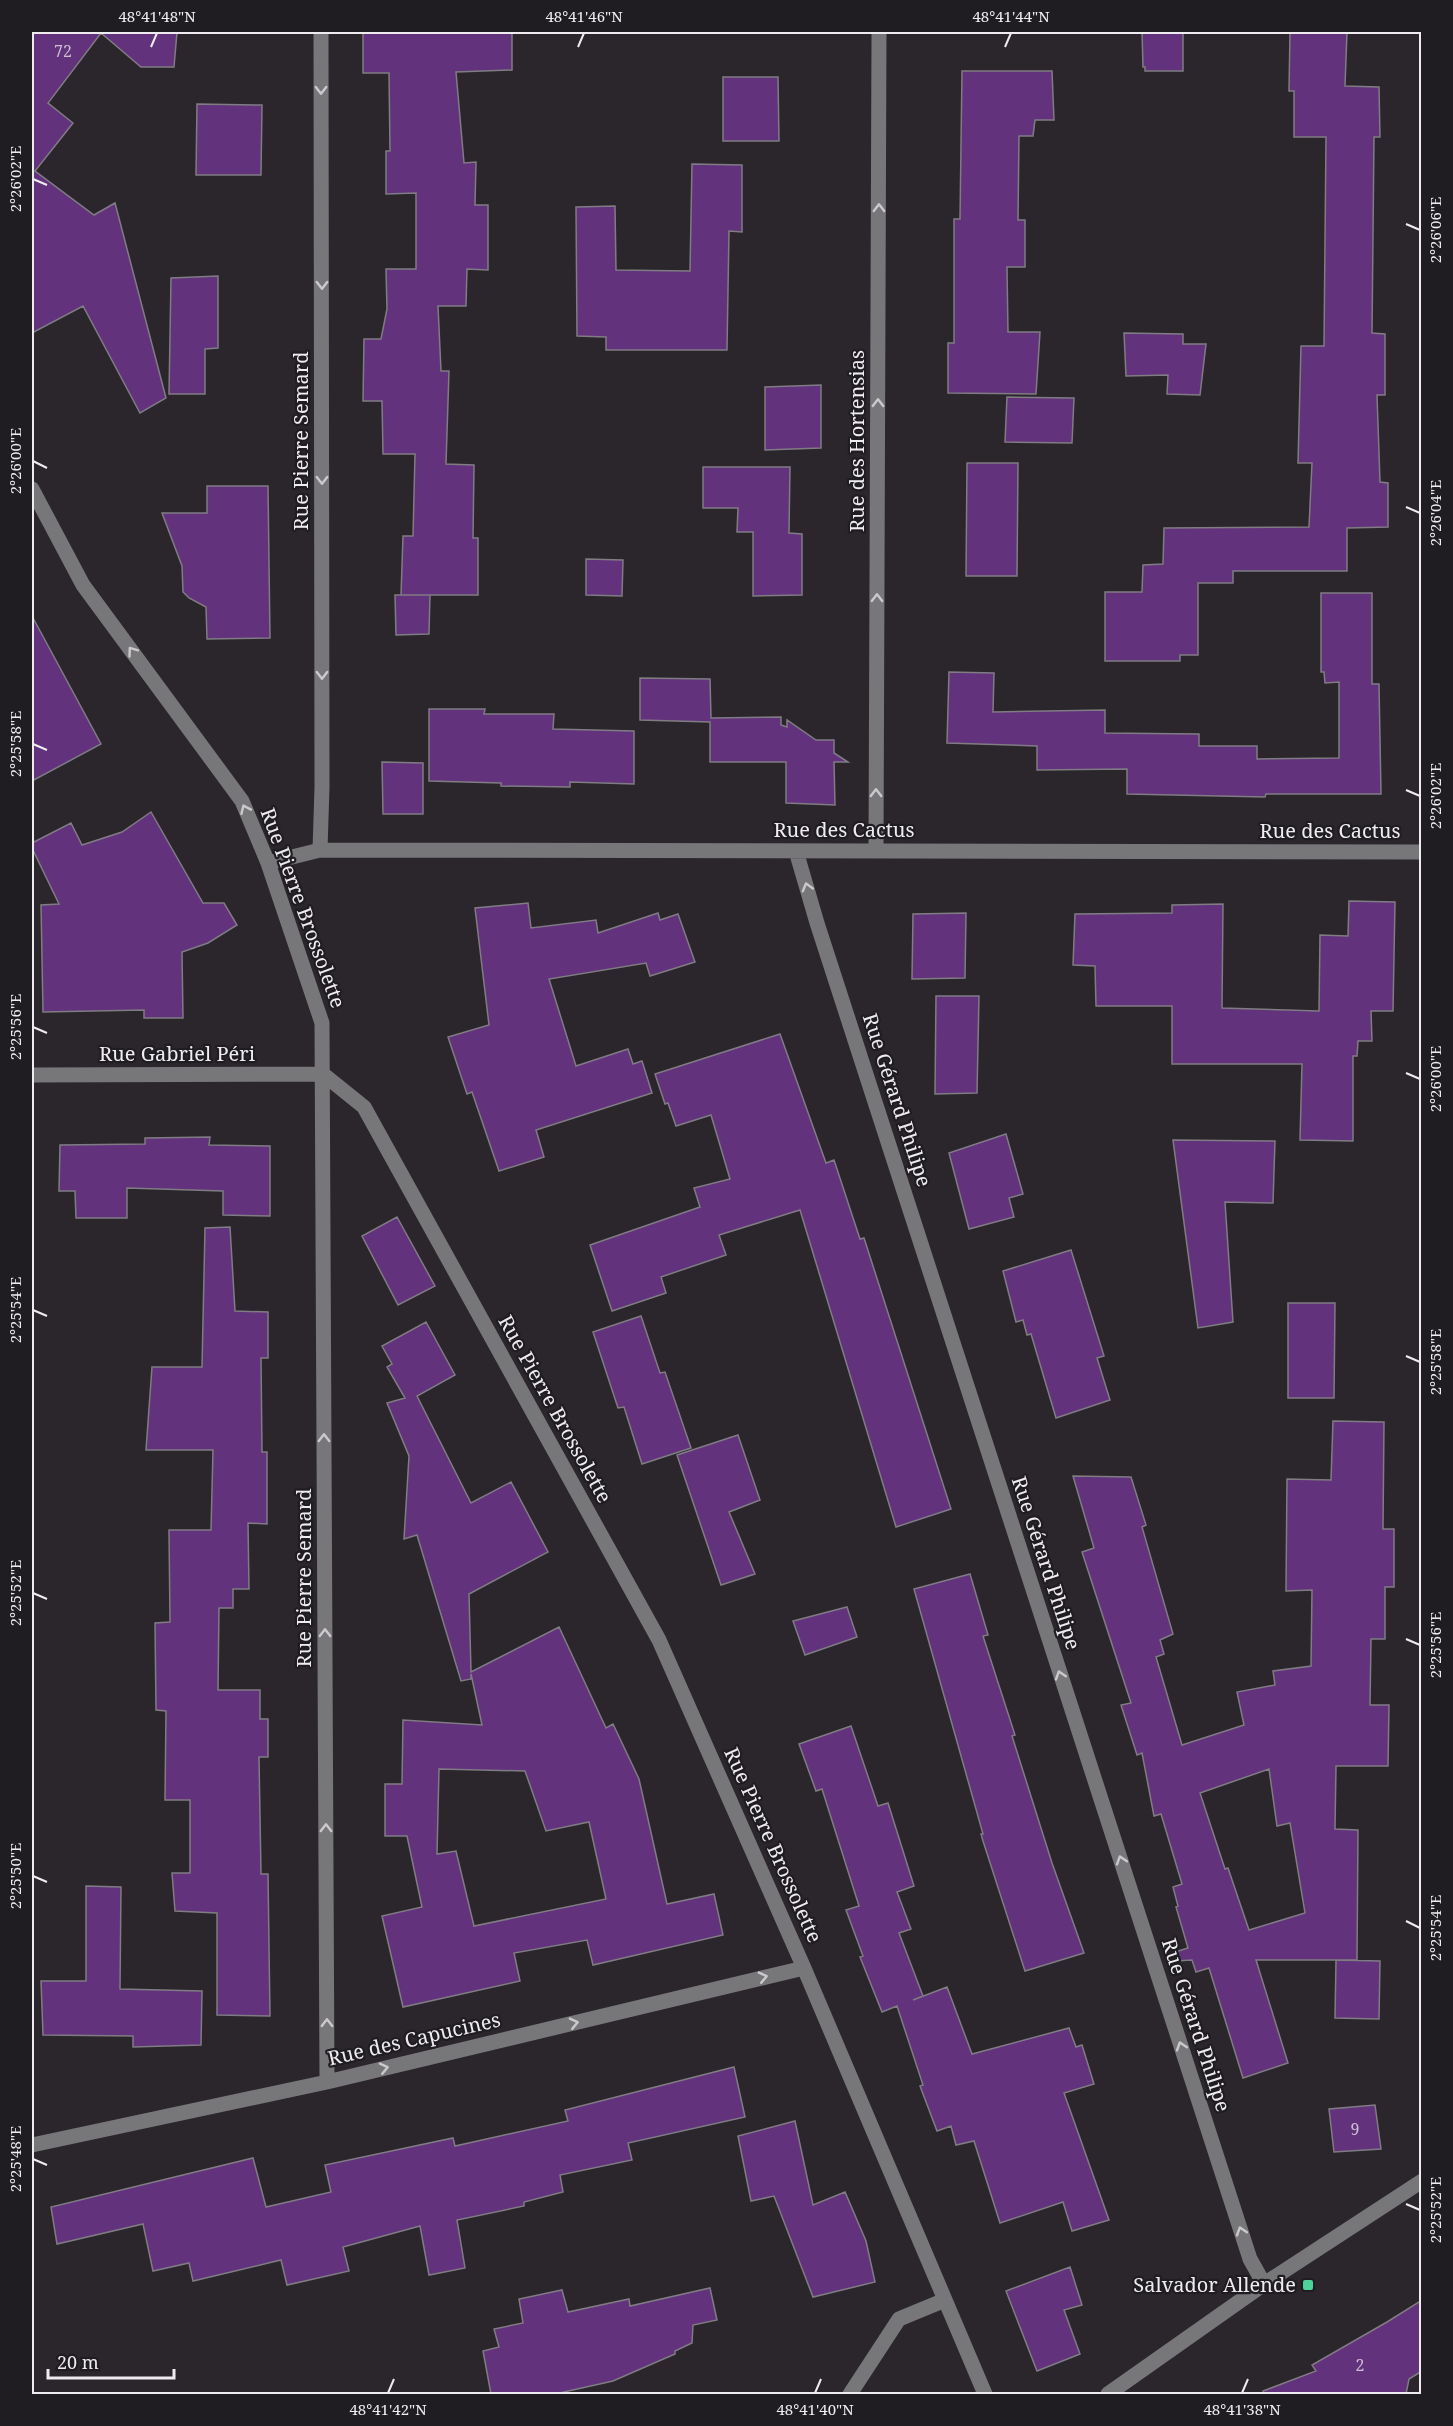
<svg xmlns="http://www.w3.org/2000/svg" width="1453" height="2426" font-family="'Noto Serif',serif">
	<style>
		.building { fill: #62327c; stroke: #807c83; stroke-width: 1.5; fill-rule: evenodd }
		.lines { fill: none; stroke-linecap: round; stroke-linejoin: round }
		.minor { stroke: #777679; stroke-width: 15 }
		.oneway { stroke: #cbc9cc }
		.ticks { fill: none; stroke: #efecf0; stroke-width: 2 }
		.poi-dot { fill: #4cd49b; stroke: #201d22; stroke-width: 2 }
		.labels { text-anchor: middle; stroke-width: 4.5; stroke-linejoin: round; paint-order: stroke }
		.number-label { font-size: 16px; fill: #ccbed3 }
		.street-label { font-size: 20px; fill: #efecf0; stroke: #201d22 }
		.poi-label { font-size: 20px; fill: #efecf0; stroke: #201d22; text-anchor: end }
		.neatline { fill: none; stroke: #efecf0; stroke-width: 2 }
		.ticks-label { font-size: 15px; text-anchor: middle; fill: #efecf0 }
	</style>
	<rect width="100%" height="100%" fill="#2a262c"/>
	<!-- building -->
	<path class="building" d="M 32,32 L 177,32 L 174,67 L 141,67 L 101,33 L 48,103 L 73,123 L 35,171 L 94,215 L 115,203 L 166,398 L 140,413 L 83,306 L 32,333 Z
		M 363,32 L 512,32 L 512,70 L 456,72 L 464,163 L 476,162 L 475,205 L 488,205 L 488,270 L 467,269 L 466,306 L 438,306 L 441,371 L 449,371 L 446,464 L 474,465 L 473,538 L 478,538 L 478,595 L 401,595 L 403,536 L 413,536 L 415,454 L 383,454 L 382,401 L 363,401 L 364,339 L 381,339 L 387,309 L 386,269 L 416,269 L 416,193 L 386,194 L 386,151 L 390,151 L 389,73 L 363,73 Z
		M 1142,32 L 1183,32 L 1183,71 L 1145,71 L 1145,67 L 1143,67 Z
		M 1290,32 L 1347,32 L 1345,86 L 1379,87 L 1380,137 L 1374,137 L 1372,333 L 1385,334 L 1385,395 L 1377,395 L 1380,482 L 1388,483 L 1388,527 L 1347,528 L 1347,571 L 1233,571 L 1233,583 L 1198,583 L 1198,655 L 1180,655 L 1180,661 L 1105,661 L 1105,592 L 1142,592 L 1143,565 L 1163,564 L 1164,528 L 1309,527 L 1312,463 L 1298,463 L 1301,346 L 1324,346 L 1326,137 L 1294,137 L 1294,91 L 1289,91 Z
		M 962,71 L 1052,71 L 1054,120 L 1035,120 L 1033,136 L 1019,136 L 1018,220 L 1025,220 L 1025,267 L 1007,267 L 1008,332 L 1040,332 L 1036,394 L 948,393 L 948,343 L 954,343 L 954,219 L 960,219 Z
		M 723,77 L 778,77 L 779,141 L 723,141 Z
		M 197,104 L 262,105 L 261,175 L 196,175 Z
		M 692,164 L 742,165 L 742,232 L 729,231 L 727,350 L 606,350 L 606,337 L 577,336 L 576,207 L 615,206 L 616,270 L 690,271 Z
		M 218,276 L 218,348 L 205,349 L 205,394 L 169,394 L 171,278 Z
		M 1124,333 L 1183,334 L 1183,344 L 1206,344 L 1200,395 L 1167,394 L 1168,375 L 1126,376 Z
		M 821,385 L 821,448 L 765,450 L 765,387 Z
		M 1007,397 L 1074,398 L 1072,443 L 1005,442 Z
		M 967,463 L 1018,463 L 1017,576 L 966,576 Z
		M 703,467 L 790,467 L 789,533 L 802,534 L 802,595 L 753,596 L 753,532 L 737,532 L 738,508 L 703,508 Z
		M 207,486 L 268,486 L 270,638 L 207,639 L 206,607 L 189,598 L 183,592 L 182,566 L 162,513 L 207,513 Z
		M 586,559 L 623,560 L 622,596 L 586,595 Z
		M 1321,593 L 1372,593 L 1372,684 L 1379,684 L 1381,794 L 1266,794 L 1265,797 L 1127,794 L 1127,769 L 1037,770 L 1037,746 L 947,743 L 949,672 L 994,673 L 993,712 L 1105,710 L 1105,733 L 1199,734 L 1199,746 L 1257,746 L 1257,759 L 1339,758 L 1339,682 L 1325,683 L 1324,672 L 1321,672 Z
		M 395,595 L 430,595 L 429,634 L 396,635 Z
		M 32,616 L 101,744 L 32,781 Z
		M 640,678 L 710,679 L 711,718 L 781,717 L 781,725 L 787,727 L 787,720 L 816,740 L 834,740 L 834,753 L 848,762 L 834,762 L 835,805 L 786,803 L 786,762 L 710,762 L 710,722 L 640,720 Z
		M 429,709 L 485,709 L 484,714 L 554,714 L 553,729 L 634,731 L 634,784 L 570,782 L 570,787 L 501,786 L 501,783 L 429,781 Z
		M 382,762 L 423,763 L 423,814 L 383,814 Z
		M 151,812 L 203,903 L 224,903 L 237,925 L 208,943 L 182,952 L 183,1018 L 144,1018 L 144,1010 L 43,1012 L 41,905 L 59,904 L 32,848 L 32,843 L 71,823 L 82,845 L 122,832 Z
		M 1349,901 L 1395,902 L 1393,1011 L 1371,1011 L 1372,1041 L 1358,1041 L 1357,1056 L 1353,1056 L 1353,1141 L 1300,1140 L 1302,1064 L 1172,1064 L 1172,1006 L 1096,1006 L 1095,966 L 1073,965 L 1075,914 L 1172,913 L 1172,905 L 1223,904 L 1222,1008 L 1319,1011 L 1320,935 L 1348,936 Z
		M 528,903 L 531,928 L 596,920 L 598,933 L 658,913 L 660,920 L 678,914 L 695,962 L 650,976 L 646,963 L 549,979 L 576,1066 L 628,1049 L 633,1064 L 642,1061 L 652,1093 L 536,1130 L 544,1157 L 499,1171 L 472,1092 L 467,1094 L 448,1037 L 489,1025 L 475,908 Z
		M 966,913 L 965,978 L 912,979 L 913,914 Z
		M 936,996 L 979,996 L 977,1093 L 935,1094 Z
		M 780,1034 L 826,1163 L 834,1160 L 860,1239 L 864,1238 L 951,1509 L 896,1527 L 800,1210 L 719,1235 L 726,1255 L 661,1277 L 666,1293 L 612,1311 L 590,1245 L 700,1207 L 694,1188 L 730,1179 L 711,1115 L 676,1126 L 668,1103 L 665,1104 L 655,1074 Z
		M 1006,1134 L 1023,1194 L 1009,1198 L 1014,1217 L 969,1229 L 949,1153 Z
		M 210,1137 L 209,1145 L 270,1146 L 270,1216 L 223,1215 L 223,1191 L 127,1188 L 127,1218 L 76,1218 L 75,1191 L 59,1191 L 60,1145 L 145,1144 L 145,1138 Z
		M 1173,1140 L 1275,1141 L 1273,1203 L 1225,1202 L 1233,1322 L 1198,1328 Z
		M 397,1217 L 435,1286 L 398,1305 L 362,1236 Z
		M 230,1227 L 235,1311 L 268,1312 L 268,1358 L 261,1358 L 262,1452 L 267,1452 L 267,1524 L 248,1523 L 249,1589 L 233,1589 L 233,1608 L 219,1608 L 218,1690 L 260,1690 L 260,1719 L 268,1719 L 268,1757 L 259,1757 L 261,1874 L 268,1874 L 270,2016 L 217,2015 L 217,1913 L 175,1911 L 172,1873 L 190,1873 L 190,1800 L 165,1800 L 166,1711 L 156,1710 L 155,1623 L 170,1622 L 169,1530 L 211,1530 L 213,1450 L 146,1450 L 152,1367 L 202,1367 L 205,1228 Z
		M 1071,1250 L 1104,1356 L 1097,1358 L 1110,1400 L 1056,1418 L 1031,1334 L 1027,1335 L 1023,1320 L 1016,1322 L 1003,1271 Z
		M 1288,1303 L 1335,1303 L 1334,1398 L 1288,1398 Z
		M 641,1316 L 660,1373 L 665,1372 L 691,1448 L 642,1464 L 624,1407 L 618,1408 L 593,1332 Z
		M 426,1322 L 455,1375 L 417,1396 L 471,1503 L 511,1482 L 548,1552 L 469,1594 L 471,1672 L 559,1627 L 606,1728 L 613,1724 L 639,1779 L 667,1904 L 714,1894 L 723,1935 L 593,1965 L 587,1940 L 514,1953 L 520,1981 L 403,2007 L 382,1916 L 422,1907 L 407,1836 L 385,1836 L 385,1784 L 402,1784 L 403,1720 L 482,1725 L 471,1674 L 471,1679 L 461,1681 L 417,1535 L 404,1539 L 409,1456 L 387,1403 L 405,1398 L 387,1367 L 392,1364 L 382,1346 ZM 439,1769 L 525,1771 L 546,1831 L 589,1822 L 606,1899 L 474,1926 L 456,1851 L 437,1854 Z
		M 1333,1421 L 1384,1422 L 1383,1529 L 1394,1529 L 1394,1587 L 1385,1587 L 1385,1639 L 1371,1639 L 1370,1705 L 1389,1705 L 1388,1766 L 1336,1766 L 1335,1829 L 1358,1830 L 1357,1960 L 1256,1960 L 1288,2063 L 1243,2078 L 1209,1968 L 1196,1972 L 1192,1960 L 1176,1961 L 1175,1952 L 1188,1948 L 1176,1907 L 1178,1906 L 1173,1887 L 1182,1884 L 1161,1814 L 1154,1816 L 1142,1753 L 1137,1755 L 1121,1705 L 1131,1703 L 1082,1552 L 1094,1548 L 1073,1476 L 1131,1477 L 1146,1525 L 1142,1527 L 1173,1634 L 1160,1640 L 1164,1654 L 1156,1657 L 1182,1745 L 1244,1725 L 1237,1692 L 1275,1685 L 1273,1671 L 1311,1666 L 1312,1590 L 1286,1591 L 1287,1479 L 1331,1480 ZM 1269,1769 L 1277,1826 L 1290,1823 L 1305,1913 L 1249,1930 L 1228,1868 L 1225,1869 L 1200,1793 Z
		M 738,1435 L 760,1500 L 729,1512 L 755,1574 L 721,1585 L 677,1455 Z
		M 970,1574 L 988,1635 L 983,1636 L 1015,1735 L 1012,1736 L 1052,1863 L 1084,1953 L 1025,1971 L 983,1841 L 981,1834 L 983,1834 L 914,1589 Z
		M 847,1607 L 857,1637 L 805,1655 L 793,1621 Z
		M 851,1726 L 878,1806 L 888,1803 L 914,1886 L 897,1892 L 911,1929 L 899,1933 L 923,1996 L 913,2000 L 947,1987 L 972,2054 L 1069,2028 L 1076,2047 L 1082,2045 L 1094,2084 L 1064,2093 L 1109,2220 L 1072,2231 L 1063,2202 L 1000,2223 L 974,2141 L 956,2145 L 951,2126 L 937,2131 L 920,2086 L 923,2085 L 897,2006 L 882,2012 L 860,1957 L 863,1956 L 846,1910 L 859,1906 L 822,1789 L 816,1791 L 799,1744 Z
		M 86,1886 L 121,1887 L 120,1989 L 202,1991 L 201,2045 L 133,2047 L 133,2036 L 43,2035 L 41,1981 L 86,1981 Z
		M 1336,1960 L 1380,1961 L 1379,2019 L 1335,2018 Z
		M 734,2067 L 745,2117 L 628,2143 L 632,2160 L 560,2175 L 563,2192 L 524,2202 L 524,2206 L 457,2220 L 465,2268 L 429,2275 L 420,2226 L 343,2247 L 349,2271 L 287,2285 L 281,2260 L 193,2281 L 189,2263 L 153,2271 L 143,2224 L 57,2244 L 51,2207 L 253,2158 L 266,2207 L 331,2192 L 325,2165 L 453,2138 L 455,2146 L 568,2121 L 565,2110 Z
		M 1375,2105 L 1381,2149 L 1334,2152 L 1329,2109 Z
		M 795,2121 L 813,2205 L 845,2192 L 866,2241 L 875,2282 L 813,2297 L 774,2196 L 751,2201 L 738,2136 Z
		M 1070,2267 L 1082,2305 L 1064,2310 L 1080,2354 L 1037,2371 L 1006,2291 Z
		M 710,2288 L 717,2320 L 693,2325 L 692,2343 L 675,2351 L 675,2354 L 613,2381 L 555,2394 L 491,2394 L 483,2351 L 499,2347 L 494,2329 L 523,2323 L 519,2299 L 562,2290 L 568,2312 L 629,2299 L 630,2306 Z
		M 1422,2300 L 1422,2371 L 1409,2379 L 1406,2394 L 1263,2394 L 1263,2391 L 1316,2371 L 1312,2365 L 1387,2322 Z"/>
	<g class="lines">
		<!-- minor -->
		<path class="minor" d="M 32,489 L 83,585 L 242,801 L 268,863 L 322,1023 L 327,2082
			M 320,850 L 322,787 L 321,32
			M 796,851 L 817,923 L 1250,2259 L 1264,2284
			M 876,851 L 879,32
			M 268,863 L 320,850 L 1422,852
			M 323,1074 L 364,1107 L 659,1640 L 804,1968 L 985,2394
			M 32,1075 L 323,1074
			M 32,2145 L 327,2082 L 804,1968
			M 850,2394 L 899,2319 L 945,2300
			M 1108,2394 L 1264,2284 L 1422,2181"/>
	</g>
	<!-- one-way arrows -->
	<defs><path id="oneway-chevron" d="M-2-3.5L2.5 0L-2 3.5" fill="none" stroke-width="1.6" stroke-linecap="round" stroke-linejoin="round" transform="scale(1.5)"/></defs>
	<g class="oneway">
		<use href="#oneway-chevron" transform="translate(321 90) rotate(90)"/>
		<use href="#oneway-chevron" transform="translate(879 208) rotate(-90)"/>
		<use href="#oneway-chevron" transform="translate(322 285) rotate(90)"/>
		<use href="#oneway-chevron" transform="translate(878 403) rotate(-90)"/>
		<use href="#oneway-chevron" transform="translate(322 480) rotate(90)"/>
		<use href="#oneway-chevron" transform="translate(877 598) rotate(-90)"/>
		<use href="#oneway-chevron" transform="translate(132 651) rotate(-126)"/>
		<use href="#oneway-chevron" transform="translate(322 675) rotate(90)"/>
		<use href="#oneway-chevron" transform="translate(876 793) rotate(-90)"/>
		<use href="#oneway-chevron" transform="translate(245 809) rotate(-114)"/>
		<use href="#oneway-chevron" transform="translate(807 887) rotate(-106)"/>
		<use href="#oneway-chevron" transform="translate(324 1438) rotate(-90)"/>
		<use href="#oneway-chevron" transform="translate(325 1633) rotate(-90)"/>
		<use href="#oneway-chevron" transform="translate(1060 1675) rotate(-108)"/>
		<use href="#oneway-chevron" transform="translate(326 1828) rotate(-90)"/>
		<use href="#oneway-chevron" transform="translate(1121 1860) rotate(-108)"/>
		<use href="#oneway-chevron" transform="translate(763 1977) rotate(-13)"/>
		<use href="#oneway-chevron" transform="translate(327 2023) rotate(-90)"/>
		<use href="#oneway-chevron" transform="translate(574 2023) rotate(-13)"/>
		<use href="#oneway-chevron" transform="translate(1181 2046) rotate(-108)"/>
		<use href="#oneway-chevron" transform="translate(384 2068) rotate(-13)"/>
		<use href="#oneway-chevron" transform="translate(1241 2231) rotate(-108)"/>
	</g>
	<!-- ticks -->
	<path class="ticks" d="M 151,47 L 157,33M 578,47 L 584,33M 1005,47 L 1011,33M 33,179 L 47,185M 1406,224 L 1420,230M 33,461 L 47,468M 1406,507 L 1420,513M 33,744 L 47,750M 1406,790 L 1420,796M 33,1027 L 47,1033M 1406,1073 L 1420,1079M 33,1310 L 47,1316M 1406,1356 L 1420,1362M 33,1593 L 47,1599M 1406,1639 L 1420,1645M 33,1876 L 47,1882M 1406,1921 L 1420,1928M 33,2159 L 47,2165M 1406,2204 L 1420,2210M 388,2393 L 394,2379M 815,2393 L 821,2379M 1242,2393 L 1248,2379"/>
	<!-- markers -->
	<rect class="poi-dot" x="1302" y="2279" width="12" height="12" rx="3"/>
	<g class="labels">
		<!-- number labels -->
		<g class="number-label">
			<text x="63" y="57">72</text>
			<text x="1355" y="2135">9</text>
			<text x="1360" y="2371">2</text>
		</g>
		<!-- street labels -->
		<g class="street-label">
			<text transform="translate(301 441) rotate(-90)" y="7">Rue Pierre Semard</text>
			<text transform="translate(857 441) rotate(-90)" y="7">Rue des Hortensias</text>
			<text x="844" y="837">Rue des Cactus</text>
			<text x="1330" y="838">Rue des Cactus</text>
			<text transform="translate(303 908) rotate(70)" y="7">Rue Pierre Brossolette</text>
			<text x="177" y="1061">Rue Gabriel Péri</text>
			<text transform="translate(897 1100) rotate(72)" y="7">Rue Gérard Philipe</text>
			<text transform="translate(555 1409) rotate(61)" y="7">Rue Pierre Brossolette</text>
			<text transform="translate(1046 1563) rotate(72)" y="7">Rue Gérard Philipe</text>
			<text transform="translate(304 1578) rotate(-90)" y="7">Rue Pierre Semard</text>
			<text transform="translate(773 1845) rotate(66)" y="7">Rue Pierre Brossolette</text>
			<text transform="translate(1196 2025) rotate(72)" y="7">Rue Gérard Philipe</text>
			<text transform="translate(414 2039) rotate(-13)" y="7">Rue des Capucines</text>
		</g>
		<!-- poi labels -->
		<g class="poi-label">
			<text x="1296" y="2292">Salvador Allende</text>
		</g>
	</g>
	<!-- border -->
	<rect width="1453" height="2426" fill="none" stroke="#201d22" stroke-width="66"/>
	<!-- scale -->
	<path d="M48 2369v9h126v-9" fill="none" stroke="#efecf0" stroke-width="3"/>
	<text x="57" y="2369" font-size="18" fill="#efecf0" stroke="#201d22" stroke-width="4.5" paint-order="stroke">20 m</text>
	<rect x="33" y="33" width="1387" height="2360" class="neatline"/>
	<g class="ticks-label">
		<text x="157" y="22">48°41'48"N</text>
		<text x="584" y="22">48°41'46"N</text>
		<text x="1011" y="22">48°41'44"N</text>
		<text transform="translate(16 179) rotate(-90)" y="5">2°26'02"E</text>
		<text transform="translate(1436 230) rotate(-90)" y="5">2°26'06"E</text>
		<text transform="translate(16 461) rotate(-90)" y="5">2°26'00"E</text>
		<text transform="translate(1436 513) rotate(-90)" y="5">2°26'04"E</text>
		<text transform="translate(16 744) rotate(-90)" y="5">2°25'58"E</text>
		<text transform="translate(1436 796) rotate(-90)" y="5">2°26'02"E</text>
		<text transform="translate(16 1027) rotate(-90)" y="5">2°25'56"E</text>
		<text transform="translate(1436 1079) rotate(-90)" y="5">2°26'00"E</text>
		<text transform="translate(16 1310) rotate(-90)" y="5">2°25'54"E</text>
		<text transform="translate(1436 1362) rotate(-90)" y="5">2°25'58"E</text>
		<text transform="translate(16 1593) rotate(-90)" y="5">2°25'52"E</text>
		<text transform="translate(1436 1645) rotate(-90)" y="5">2°25'56"E</text>
		<text transform="translate(16 1876) rotate(-90)" y="5">2°25'50"E</text>
		<text transform="translate(1436 1928) rotate(-90)" y="5">2°25'54"E</text>
		<text transform="translate(16 2159) rotate(-90)" y="5">2°25'48"E</text>
		<text transform="translate(1436 2210) rotate(-90)" y="5">2°25'52"E</text>
		<text x="388" y="2415">48°41'42"N</text>
		<text x="815" y="2415">48°41'40"N</text>
		<text x="1242" y="2415">48°41'38"N</text>
	</g>
</svg>
